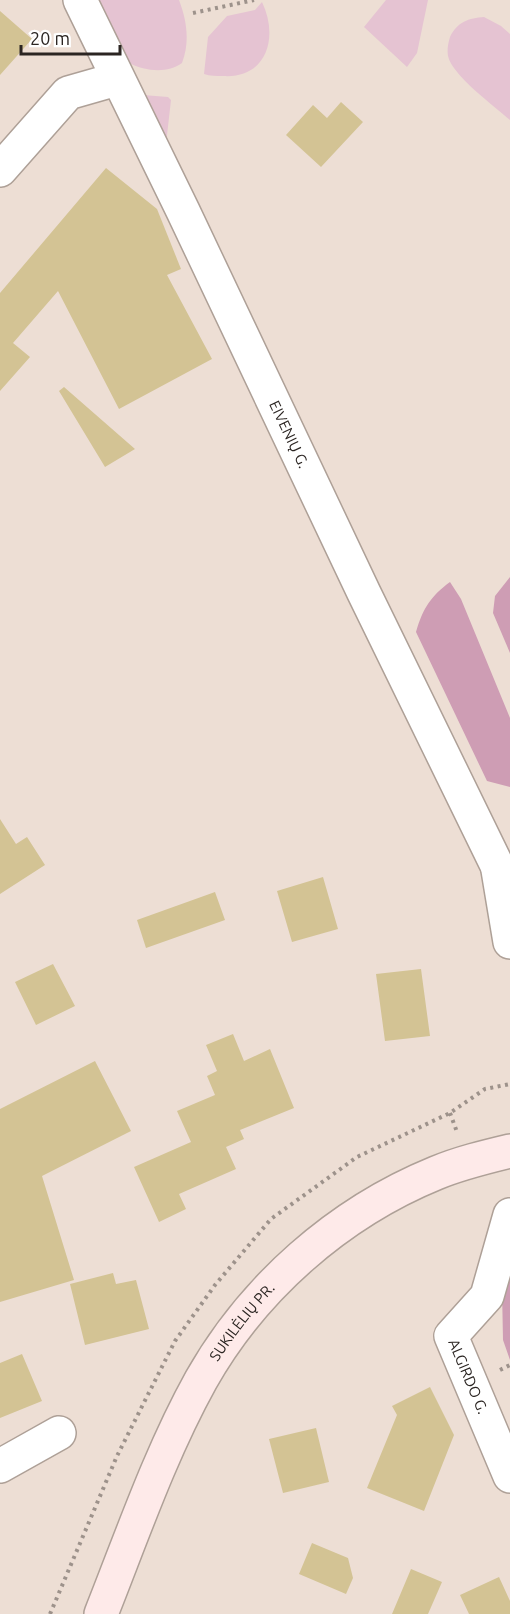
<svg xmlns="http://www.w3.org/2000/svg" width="510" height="1614" font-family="Ubuntu,sans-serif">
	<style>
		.green { fill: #e5c3d2 }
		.forest { fill: #ce9db4 }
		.building { fill: #d3c394 }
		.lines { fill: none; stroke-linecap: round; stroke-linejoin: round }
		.minor-casing { stroke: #aea097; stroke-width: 36 }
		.secondary-casing { stroke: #aea097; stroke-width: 36 }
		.path { stroke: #9d928b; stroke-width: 4; stroke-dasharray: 3 4.5; stroke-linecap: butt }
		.minor { stroke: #fff; stroke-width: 33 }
		.secondary { stroke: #feeae9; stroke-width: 33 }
		.labels { text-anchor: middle; stroke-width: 4.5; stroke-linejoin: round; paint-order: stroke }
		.street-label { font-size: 15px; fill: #2b2522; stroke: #fff }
	</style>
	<rect width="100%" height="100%" fill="#edded4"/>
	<!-- green -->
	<path class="green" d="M 96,0 L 179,0 C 187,21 190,42 182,63 C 167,74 145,71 129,63 Z
		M 386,0 L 428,0 L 417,53 L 407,67 L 364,27 Z
		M 262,2 C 279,37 267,79 223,76 C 216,76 210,76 204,74 L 208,37 L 227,16 L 255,10 Z
		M 484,17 L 501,26 L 510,34 L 510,120 C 494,106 452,75 448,56 C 447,50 448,43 450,37 C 457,22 469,18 484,17 Z
		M 143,95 L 168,97 L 171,100 L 166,144 Z"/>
	<!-- forest -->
	<path class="forest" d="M 510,577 L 510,653 L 493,613 L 495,596 Z
		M 450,582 L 461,599 L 510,718 L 510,787 L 487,781 L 416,632 C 423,608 431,596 450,582 Z
		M 510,1268 L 510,1360 L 503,1340 L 502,1289 Z"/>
	<!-- building -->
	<path class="building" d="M 0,11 L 32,39 L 0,75 Z
		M 341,102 L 363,122 L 321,167 L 286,135 L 313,105 L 327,118 Z
		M 106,168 L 157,209 L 181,269 L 167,275 L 212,359 L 119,409 L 58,291 L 13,343 L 30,357 L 0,391 L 0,293 Z
		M 64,387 L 135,449 L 105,467 L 59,391 Z
		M 0,819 L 16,844 L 27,837 L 45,865 L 0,894 Z
		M 323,877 L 338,929 L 292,942 L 277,891 Z
		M 215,892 L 225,920 L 146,948 L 137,920 Z
		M 53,964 L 75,1006 L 36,1025 L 15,982 Z
		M 421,969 L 430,1036 L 385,1041 L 376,974 Z
		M 233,1034 L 244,1061 L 270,1049 L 294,1108 L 240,1130 L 244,1139 L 226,1147 L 236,1169 L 179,1194 L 186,1209 L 159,1222 L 134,1167 L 191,1142 L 177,1111 L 215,1095 L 207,1076 L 217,1071 L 206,1045 Z
		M 95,1061 L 131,1131 L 42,1176 L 74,1280 L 0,1302 L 0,1109 Z
		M 113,1273 L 116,1284 L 136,1280 L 149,1329 L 85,1345 L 70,1284 Z
		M 22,1354 L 42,1401 L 0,1418 L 0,1363 Z
		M 430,1387 L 454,1435 L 424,1511 L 367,1488 L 397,1415 L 392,1406 Z
		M 316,1428 L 329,1482 L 283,1493 L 269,1439 Z
		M 312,1543 L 348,1558 L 353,1578 L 346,1594 L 299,1574 Z
		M 411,1569 L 442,1582 L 428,1614 L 392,1614 Z
		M 499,1577 L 510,1601 L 510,1614 L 469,1614 L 460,1595 Z"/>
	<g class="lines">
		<defs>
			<g id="minor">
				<path id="s1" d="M 80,0 L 183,211 L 364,593 L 510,892"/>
				<path d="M 0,170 L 68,93 L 117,79"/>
				<path d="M 498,870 L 510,942"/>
				<path id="s2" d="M 510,1215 L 487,1296 L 451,1336 L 510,1476"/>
				<path d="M 0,1466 L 59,1433"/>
			</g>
			<g id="secondary">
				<path id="s3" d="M 101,1614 C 132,1536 160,1454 201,1380 C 253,1288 338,1213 436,1173 C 460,1163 485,1157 510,1151"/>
			</g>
		</defs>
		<!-- minor casing -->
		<use href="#minor" class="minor-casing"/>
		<!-- secondary casing -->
		<use href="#secondary" class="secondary-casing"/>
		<!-- path -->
		<path class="path" d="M 193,13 L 254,0
			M 450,1113 L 457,1132
			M 500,1370 L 510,1365
			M 50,1614 L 117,1456 L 175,1341 L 215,1285 L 271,1219 L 357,1157 L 450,1113 L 485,1089 L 510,1084"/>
		<!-- minor -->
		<use href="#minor" class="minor"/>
		<!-- secondary -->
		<use href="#secondary" class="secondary"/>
	</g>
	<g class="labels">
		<!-- street labels -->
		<g class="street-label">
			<text dy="5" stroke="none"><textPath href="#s1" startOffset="482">EIVENIŲ G.</textPath></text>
			<text dy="5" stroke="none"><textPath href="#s3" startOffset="326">SUKILĖLIŲ PR.</textPath></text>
			<text dy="5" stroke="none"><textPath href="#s2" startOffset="182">ALGIRDO G.</textPath></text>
		</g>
	</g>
	<!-- scale -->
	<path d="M21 45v9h99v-9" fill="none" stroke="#2b2522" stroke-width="3"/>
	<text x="30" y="45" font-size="18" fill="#2b2522" stroke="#ffffff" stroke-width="4.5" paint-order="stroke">20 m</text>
</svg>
